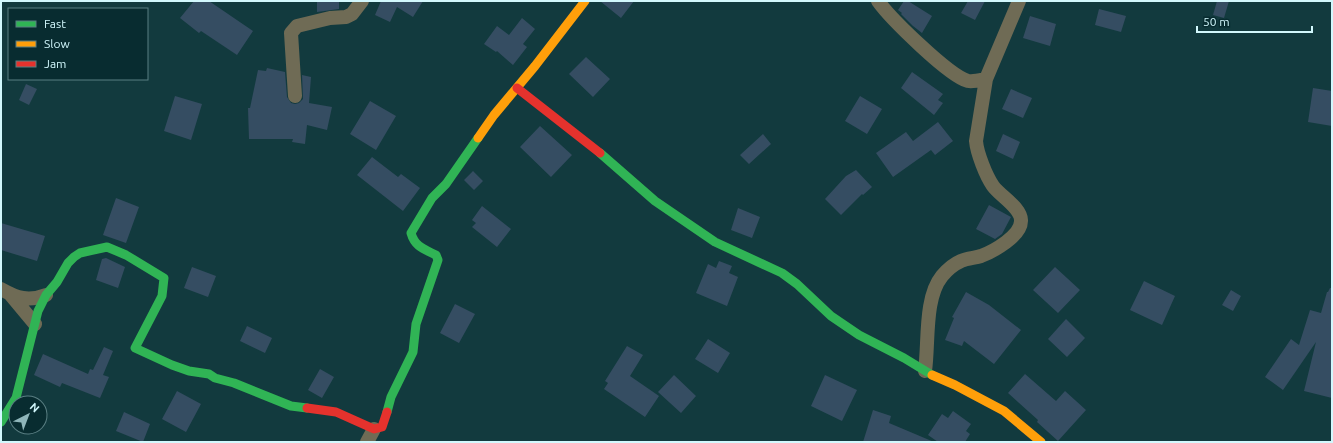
<svg xmlns="http://www.w3.org/2000/svg" width="1333" height="443" font-family="Ubuntu,sans-serif">
	<style>
		.building { fill: #354d62 }
		.lines { fill: none; stroke-linecap: round; stroke-linejoin: round }
		.street { stroke: #6f6b55; stroke-width: 14 }
		.fast { stroke: #30b455; stroke-width: 9 }
		.slow { stroke: #ff9f0a; stroke-width: 9 }
		.jam { stroke: #e5322d; stroke-width: 9 }
	</style>
	<rect width="100%" height="100%" fill="#123a3e"/>
	<!-- building -->
	<path class="building" d="M 194,1 L 209,1 L 253,31 L 237,55 L 201,31 L 199,33 L 180,18 Z
		M 317,1 L 339,1 L 339,9 L 317,12 Z
		M 381,1 L 423,1 L 413,17 L 397,7 L 390,22 L 375,15 Z
		M 600,1 L 634,1 L 621,18 Z
		M 904,1 L 908,1 L 932,16 L 922,33 L 913,26 L 901,14 L 902,13 L 898,10 Z
		M 968,1 L 985,1 L 975,20 L 961,13 Z
		M 1217,1 L 1229,1 L 1224,18 L 1213,15 Z
		M 1099,9 L 1126,16 L 1121,32 L 1095,25 Z
		M 1030,16 L 1056,24 L 1050,46 L 1023,38 Z
		M 522,18 L 535,29 L 523,44 L 527,47 L 513,65 L 497,51 L 496,52 L 484,44 L 497,26 L 509,35 Z
		M 586,57 L 610,79 L 593,97 L 569,74 Z
		M 267,68 L 285,72 L 287,97 L 291,103 L 295,104 L 299,103 L 303,99 L 302,75 L 311,77 L 309,103 L 332,107 L 327,130 L 307,125 L 305,144 L 292,142 L 293,139 L 249,139 L 248,108 L 250,108 L 258,70 L 266,71 Z
		M 912,72 L 943,94 L 938,100 L 943,103 L 934,115 L 901,88 Z
		M 26,84 L 37,89 L 29,105 L 19,100 Z
		M 1313,88 L 1332,91 L 1332,126 L 1308,122 Z
		M 1011,89 L 1032,98 L 1023,118 L 1002,109 Z
		M 175,96 L 202,104 L 191,140 L 164,131 Z
		M 860,96 L 882,109 L 867,134 L 845,121 Z
		M 370,101 L 396,116 L 376,150 L 350,134 Z
		M 938,122 L 953,141 L 935,155 L 931,150 L 893,177 L 876,153 L 906,132 L 913,141 Z
		M 540,126 L 572,155 L 551,177 L 520,147 Z
		M 763,134 L 771,144 L 749,164 L 740,155 Z
		M 1003,134 L 1020,142 L 1013,159 L 996,151 Z
		M 372,157 L 398,177 L 401,174 L 420,188 L 403,211 L 357,175 Z
		M 856,170 L 872,187 L 863,195 L 862,194 L 841,215 L 825,199 L 846,176 Z
		M 473,171 L 483,181 L 474,190 L 464,180 Z
		M 116,198 L 139,207 L 126,243 L 103,235 Z
		M 989,205 L 1011,217 L 1002,234 L 995,239 L 976,229 Z
		M 482,206 L 511,229 L 497,247 L 472,227 L 476,223 L 472,220 Z
		M 738,208 L 760,217 L 752,238 L 731,230 Z
		M 1,223 L 45,236 L 37,261 L 1,250 Z
		M 106,258 L 125,267 L 118,288 L 96,280 L 102,259 Z
		M 719,261 L 732,266 L 729,273 L 738,277 L 727,306 L 696,293 L 708,264 L 716,268 Z
		M 192,267 L 216,276 L 208,297 L 184,288 Z
		M 1055,267 L 1080,290 L 1058,313 L 1033,290 Z
		M 1144,281 L 1175,296 L 1162,325 L 1130,310 Z
		M 1330,288 L 1332,288 L 1332,398 L 1304,391 L 1316,342 L 1283,390 L 1265,377 L 1291,339 L 1299,345 L 1310,310 L 1321,313 L 1327,292 L 1328,292 Z
		M 1231,290 L 1241,296 L 1233,311 L 1222,305 Z
		M 966,292 L 989,305 L 1021,330 L 994,364 L 964,341 L 962,346 L 945,340 L 954,318 L 952,317 Z
		M 455,304 L 475,314 L 459,343 L 440,333 Z
		M 1066,319 L 1085,338 L 1067,357 L 1048,339 Z
		M 247,326 L 272,338 L 265,353 L 240,341 Z
		M 708,339 L 730,353 L 718,373 L 695,359 Z
		M 627,346 L 643,355 L 630,376 L 659,396 L 645,417 L 604,389 L 608,383 L 605,381 Z
		M 104,347 L 113,351 L 103,375 L 109,377 L 100,398 L 62,383 L 60,387 L 34,375 L 43,354 L 88,374 L 90,369 L 93,370 Z
		M 320,369 L 334,377 L 322,398 L 308,390 Z
		M 1025,374 L 1056,401 L 1065,391 L 1086,410 L 1058,441 L 1037,422 L 1038,420 L 1008,393 Z
		M 674,375 L 696,396 L 681,413 L 658,392 Z
		M 825,375 L 857,390 L 842,421 L 811,406 Z
		M 177,391 L 201,404 L 186,432 L 162,419 Z
		M 873,410 L 891,416 L 889,423 L 934,442 L 863,442 Z
		M 953,411 L 971,424 L 966,431 L 970,434 L 965,442 L 938,442 L 928,435 L 942,414 L 948,418 Z
		M 124,412 L 150,424 L 143,442 L 116,431 Z"/>
	<g class="lines">
		<!-- street -->
		<path class="street" d="M 878,1 C 890,18 949,76 968,81 C 973,82 981,80 986,79
			M 295,96 L 291,33 L 297,26 L 330,18 L 346,17 L 352,14 L 362,1
			M 1,289 C 17,298 28,302 46,295
			M 10,294 L 35,324
			M 925,371 C 929,343 924,298 942,276 C 947,270 954,264 961,261 C 967,258 975,258 981,256 C 994,251 1021,236 1021,221 C 1022,208 1000,196 993,186 C 986,176 977,153 976,141 L 986,79 L 1019,1
			M 367,442 L 374,429"/>
		<!-- fast -->
		<path class="fast" d="M 600,153 L 655,201 L 715,242 L 782,273 L 797,284 L 831,316 L 859,335 L 904,358 L 932,375
			M 387,412 L 391,397 L 413,352 L 416,324 L 438,260 L 436,255 C 424,249 415,247 411,233 L 432,198 L 446,184 L 478,138
			M 1,422 L 16,398 L 38,311 L 46,295 L 57,282 L 68,263 L 74,257 L 80,253 L 107,247 L 126,255 L 164,278 L 162,296 L 135,348 L 172,365 L 189,371 L 209,374 L 215,378 L 234,383 L 291,406 L 307,408"/>
		<!-- slow -->
		<path class="slow" d="M 478,138 L 494,115 L 535,66 L 585,1
			M 932,375 L 955,385 L 1004,411 L 1041,442"/>
		<!-- jam -->
		<path class="jam" d="M 517,88 L 600,153
			M 307,408 L 336,412 L 374,429 L 382,427 L 387,412"/>
	</g>
	<!-- border -->
	<rect width="1333" height="443" fill="none" stroke="#d2f8fd" stroke-width="4"/>
	<!-- legend -->
	<rect x="8" y="8" width="140" height="72" fill="#082c30" stroke="#597e82"/>
	<rect x="16" y="21" width="20" height="6" fill="#30b455" stroke="#597e82"/>
	<text x="44" y="28" font-size="12" fill="#d2f8fd">Fast</text>
	<rect x="16" y="41" width="20" height="6" fill="#ff9f0a" stroke="#597e82"/>
	<text x="44" y="48" font-size="12" fill="#d2f8fd">Slow</text>
	<rect x="16" y="61" width="20" height="6" fill="#e5322d" stroke="#597e82"/>
	<text x="44" y="68" font-size="12" fill="#d2f8fd">Jam</text>
	<!-- north arrow -->
	<g transform="translate(28 415) rotate(42)"><circle r="19" fill="#082c30" stroke="#597e82"/>
	<path d="M0-3L7 15L0 10L-7 15Z" fill="#8fb6ba"/>
	<text y="-6" font-size="11" font-weight="bold" text-anchor="middle" fill="#d2f8fd">N</text>
	</g>
	<!-- scale -->
	<path d="M1197 26v6h115v-6" fill="none" stroke="#d2f8fd" stroke-width="2"/>
	<text x="1203" y="26" font-size="12" fill="#d2f8fd" stroke="#082c30" stroke-width="3" paint-order="stroke">50 m</text>
</svg>
